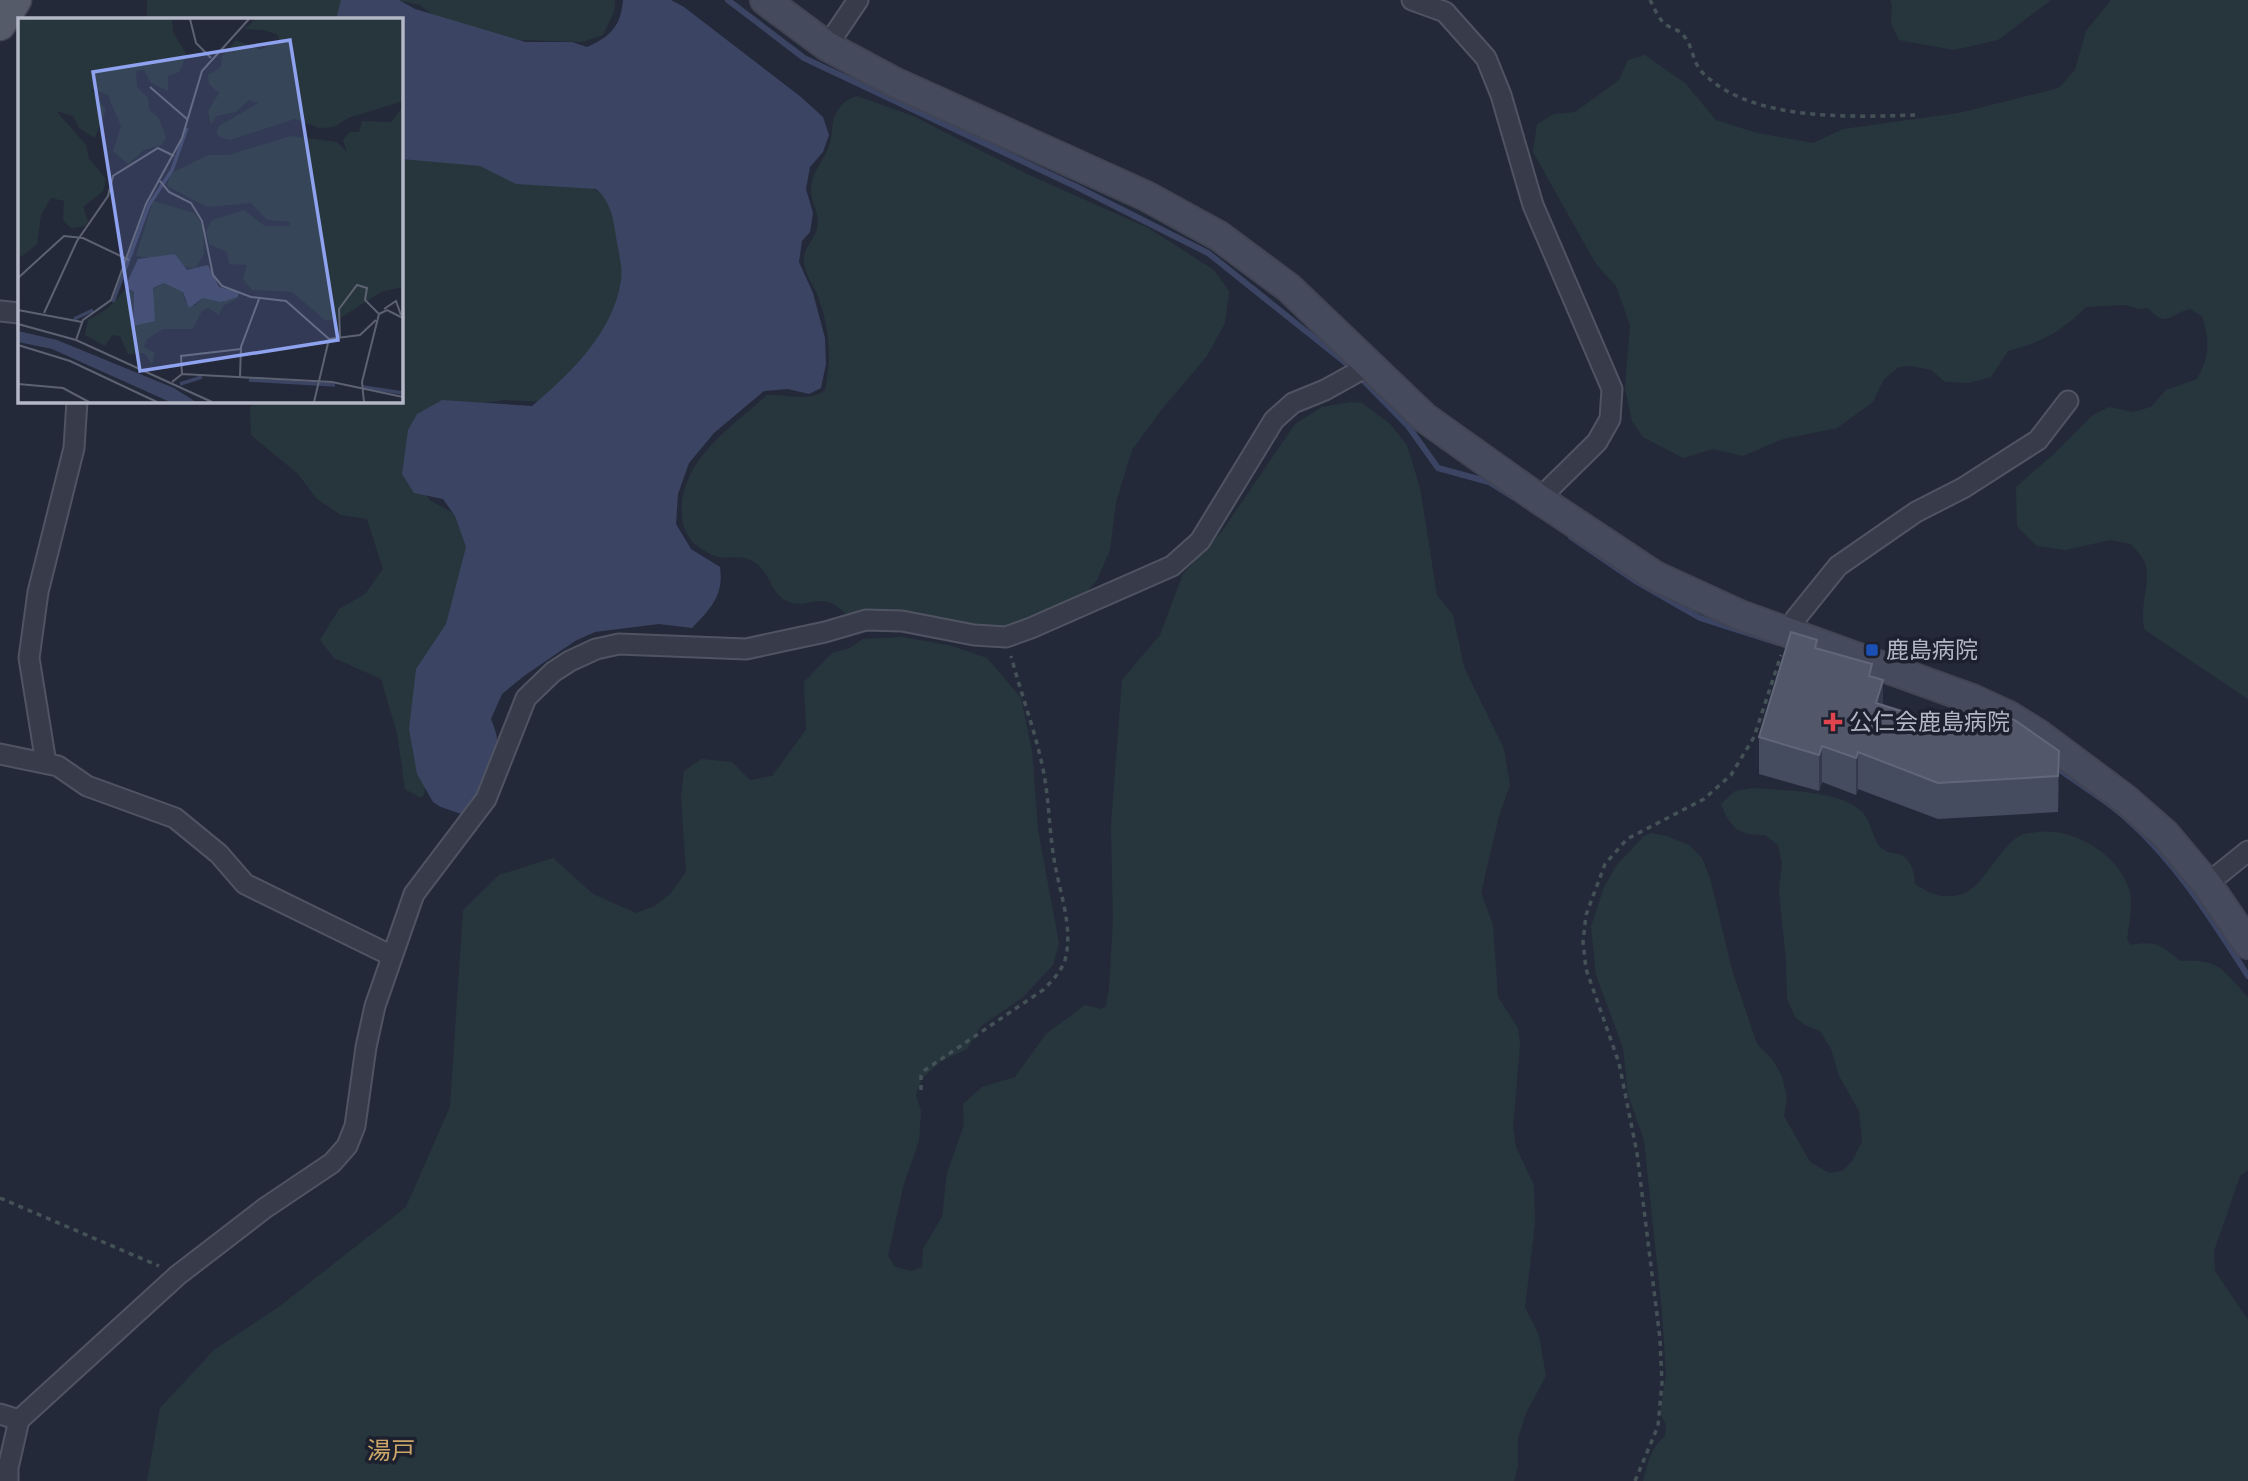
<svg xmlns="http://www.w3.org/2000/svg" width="2248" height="1481" font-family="'Exo 2','Noto Sans JP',sans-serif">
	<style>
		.green { fill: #27363c }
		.water { fill: #3b4462 }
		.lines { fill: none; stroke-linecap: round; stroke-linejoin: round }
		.stream { stroke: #3b4462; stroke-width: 6 }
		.street-casing { stroke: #505462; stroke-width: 23 }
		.secondary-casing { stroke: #414553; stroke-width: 32 }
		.primary-casing { stroke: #414553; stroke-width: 33 }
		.path { stroke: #445258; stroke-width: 3.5; stroke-dasharray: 5 5; stroke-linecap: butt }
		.street { stroke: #383c4a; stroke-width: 19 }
		.secondary { stroke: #464a5d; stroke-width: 28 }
		.primary { stroke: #565b6a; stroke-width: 30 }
		.wall { fill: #464c5f }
		.shaded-wall { fill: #34394b }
		.building { fill: #52586a; stroke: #616678; stroke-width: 2 }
		.transit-dot { fill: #1a4fb4; stroke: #1d212f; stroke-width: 2.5 }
		.health-dot { fill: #e0444e; stroke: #1d212f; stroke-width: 2.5 }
		.labels { text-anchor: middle; stroke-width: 7; stroke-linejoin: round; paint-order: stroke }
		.poi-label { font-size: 23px; fill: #b3b7c6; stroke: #1d212f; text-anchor: start }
		.neighbourhood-label { font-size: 24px; fill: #cca669; stroke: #1d212f }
		.inset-river { fill: none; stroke: #3b4462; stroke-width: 3.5 }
		.inset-road { fill: none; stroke: #5d6272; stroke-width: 2 }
		.view { fill: #8fa2ef; fill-opacity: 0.15; stroke: #8fa2ef; stroke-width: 3.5 }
		.inset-edge { fill: none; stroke: #b3b7c6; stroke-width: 3.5 }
	</style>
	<rect width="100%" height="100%" fill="#24293a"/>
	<!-- green -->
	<path class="green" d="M 147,0 L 358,0 L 345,19 L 144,19 L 147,14 Z
		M 396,0 L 615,0 L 614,12 L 603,35 L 582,42 L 494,39 L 445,24 L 420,5 Z
		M 1890,0 L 2051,0 L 1998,40 L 1954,50 L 1899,40 L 1891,24 L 1892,5 Z
		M 2111,0 L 2248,0 L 2248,699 L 2145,630 C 2138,609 2152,581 2145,563 C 2143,556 2135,550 2131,544 L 2110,540 L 2066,550 L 2037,546 L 2017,526 L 2016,487 L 2055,453 L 2093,415 L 2109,407 L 2133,412 L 2151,407 L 2166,390 L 2197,379 C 2210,356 2210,341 2202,316 L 2190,309 C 2169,314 2167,329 2148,308 L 2139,309 L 2125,305 L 2086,307 C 2061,332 2042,342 2008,351 L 1991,377 L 1969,383 L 1945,382 L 1931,370 L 1911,366 L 1899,367 L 1884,379 L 1873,402 L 1837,428 L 1783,439 L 1743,456 L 1713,449 L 1683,458 L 1643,437 L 1632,421 L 1625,388 L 1630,325 L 1616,286 L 1596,264 L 1533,152 L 1537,124 L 1554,114 L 1575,112 L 1619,80 L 1628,60 L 1645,55 L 1685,83 L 1716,120 L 1757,133 L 1813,143 L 1843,129 L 1959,113 L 2059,88 L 2075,70 L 2086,31 Z
		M 857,96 L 913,116 L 1027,174 L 1148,228 L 1214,270 L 1229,291 L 1225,323 L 1207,356 L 1162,409 L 1132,450 L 1116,502 L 1110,550 L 1097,580 L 1084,595 L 1013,626 L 990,629 L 894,610 L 869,609 L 846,614 C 819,586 806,614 783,599 C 770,589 769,571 754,562 C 741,554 732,559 718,557 C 712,556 700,548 695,544 C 688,539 682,525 682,516 C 678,461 731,428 767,395 C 787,394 808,403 825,390 C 832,358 829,327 818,296 C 814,286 804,272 804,261 C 803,249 812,242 816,232 C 822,213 811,205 811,191 C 812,168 824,163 830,143 C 833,133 831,120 837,112 C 842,103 847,99 857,96 Z
		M 401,152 L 577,178 L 614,202 L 626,289 L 610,328 L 548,402 L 505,400 L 456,407 L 412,478 L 431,501 L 466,520 L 473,553 L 426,778 L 424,795 L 421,798 L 405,789 L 397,733 L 381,679 L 334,658 L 320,640 L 339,609 L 365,594 L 383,569 L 367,519 L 341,515 L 317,499 L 298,474 L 251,435 L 250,407 L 258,401 L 401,401 Z
		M 1350,402 L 1362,403 L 1390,424 L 1407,445 L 1420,488 L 1437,595 L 1453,615 L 1464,667 L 1504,749 L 1510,785 L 1499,816 L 1481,893 L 1493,925 L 1498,997 L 1518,1028 L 1520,1044 L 1513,1128 L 1516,1147 L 1534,1185 L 1535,1223 L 1525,1307 L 1539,1335 L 1546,1376 L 1526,1413 L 1518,1438 L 1518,1466 L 1514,1481 L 147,1481 L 160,1408 L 214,1350 L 280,1306 L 406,1207 L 450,1107 L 463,910 L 499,875 L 553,858 L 593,894 L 636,913 L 655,906 L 671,893 L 686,872 L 681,798 L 684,771 L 702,759 L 732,762 L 750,780 L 772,776 L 806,730 L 804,682 L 832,653 L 850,648 L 863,639 L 903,637 L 952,646 L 987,658 L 1021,698 L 1032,751 L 1038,830 L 1059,943 L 1053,965 L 1022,998 L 981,1026 L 967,1049 L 941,1061 L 921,1080 L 916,1095 L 921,1111 L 919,1141 L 903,1187 L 888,1256 L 895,1267 L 912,1271 L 922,1267 L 923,1249 L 942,1217 L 947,1173 L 964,1125 L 963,1104 L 982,1087 L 1015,1077 L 1046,1034 L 1085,1005 L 1101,1009 L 1106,1006 L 1109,989 L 1113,920 L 1111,825 L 1122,680 L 1160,635 L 1183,574 L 1223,530 L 1295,424 L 1322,407 Z
		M 1754,788 C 1784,791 1844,790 1864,814 C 1873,825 1872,844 1886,851 C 1891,854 1898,853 1902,855 C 1912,862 1915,874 1915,884 C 1931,895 1946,900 1965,893 C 1984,885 2001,845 2021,835 C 2025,833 2033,833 2037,832 C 2072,827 2116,853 2128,886 C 2134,902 2129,923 2127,940 L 2131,945 C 2153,940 2163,945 2180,961 C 2221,959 2221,969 2248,997 L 2248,1170 L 2240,1176 L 2214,1251 L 2215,1271 L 2248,1320 L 2248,1481 L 1643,1481 C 1648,1463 1650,1449 1665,1436 L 1666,1424 L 1660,1414 L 1666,1374 L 1662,1311 L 1644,1140 L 1628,1095 L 1623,1048 L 1596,975 L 1591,927 L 1604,887 L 1616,866 L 1644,836 L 1651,833 L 1667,836 L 1689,845 L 1702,858 L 1710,878 L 1732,970 L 1757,1044 L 1772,1059 L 1782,1076 L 1787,1098 L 1784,1116 L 1810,1162 L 1829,1173 L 1842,1171 L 1852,1161 L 1862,1142 L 1859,1111 L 1839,1076 L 1831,1049 L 1820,1031 L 1805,1025 L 1795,1017 L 1787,998 L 1786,961 L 1779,890 L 1782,864 L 1778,845 L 1765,835 L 1748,834 L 1736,829 L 1727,818 L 1721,804 L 1735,791 Z"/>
	<!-- water -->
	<path class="water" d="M 341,0 L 399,0 L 415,9 L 526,42 L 572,42 L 587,47 C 610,37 621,26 623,0 L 671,0 L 684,7 L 801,97 L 823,117 L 829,135 L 823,152 L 810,167 L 806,189 L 813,213 L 810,232 L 802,241 L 799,262 L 813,293 L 825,338 L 826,364 L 821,388 L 809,394 L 788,389 L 764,391 L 714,433 L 689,463 L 678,494 L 676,524 L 691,549 L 720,567 C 724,595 711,608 692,628 L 659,624 L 595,632 L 575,641 L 524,676 L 502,694 L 491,719 C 493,725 497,733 497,740 C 496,767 479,794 464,815 L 441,807 L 433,802 L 417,774 L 409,729 L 416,669 L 446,624 L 466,547 L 455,516 L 443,499 L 414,493 L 402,474 L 408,430 L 417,414 L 442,400 L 532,406 C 569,375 614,332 621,280 C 623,267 618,250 616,237 C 614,220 610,200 596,189 L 516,184 L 480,166 L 401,159 L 401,19 L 336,19 Z"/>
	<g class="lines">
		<!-- stream -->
		<path class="stream" d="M 728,0 L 804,58 L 1079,188 L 1208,253 L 1347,364 L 1408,426 L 1438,468 L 1489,482 L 1513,497
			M 1571,537 L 1637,582 L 1700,618 L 1778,643
			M 2052,764 C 2076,783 2104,798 2126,818 C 2177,863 2212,920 2248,976"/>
		<defs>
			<path id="street" d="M 1412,0 L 1445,12 L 1486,58 L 1501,95 L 1533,205 L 1612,389 L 1610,419 L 1597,442 L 1539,499
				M 827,46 L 858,0
				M 0,311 L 19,313
				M 1789,632 L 1796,618 L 1838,566 L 1916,512 L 1963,488 L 2038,440 L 2068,401
				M 0,754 L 58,766 L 87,786 L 175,818 L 219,854 L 245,884 L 392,956
				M 46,763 L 29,658 L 38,592 L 74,448 L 77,401
				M 2207,884 L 2248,851
				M 0,1414 L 19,1420
				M 8,1481 L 8,1468 L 19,1420 L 178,1275 L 265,1208 L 332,1163 L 347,1146 L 355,1126 L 366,1047 L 375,1006 L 414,894 L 486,799 L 526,698 L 553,672 L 570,661 L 596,649 L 619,644 L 746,649 L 825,632 L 866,620 L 902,621 L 974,635 L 1006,637 L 1031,628 L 1172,566 L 1200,541 L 1274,420 L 1293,403 L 1325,390 L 1370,365"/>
			<path id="secondary" d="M 765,0 L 827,46 L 894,82 L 1146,196 L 1219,236 L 1289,288 L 1425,418 L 1539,499 L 1655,576 L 1740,615 L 1972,699 L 2009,716 L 2038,734 L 2125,799 L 2165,834 L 2207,884 L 2248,944"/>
			<path id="primary" d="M 0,25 L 16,0"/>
		</defs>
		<!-- street casing -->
		<use href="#street" class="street-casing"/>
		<!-- secondary casing -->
		<use href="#secondary" class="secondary-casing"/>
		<!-- primary casing -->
		<use href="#primary" class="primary-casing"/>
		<!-- path -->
		<path class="path" d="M 1650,0 C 1655,9 1659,21 1668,26 C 1673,29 1679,30 1682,34 C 1693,44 1692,62 1702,72 C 1750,122 1852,117 1915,115
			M 921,1090 L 921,1076 L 925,1070 L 1043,990 C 1052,981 1061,972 1065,960 C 1074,928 1059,891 1054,859 C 1049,829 1049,798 1043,769 C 1035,730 1021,694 1011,656
			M 0,1198 L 159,1266
			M 1635,1481 L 1658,1426 L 1662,1383 L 1660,1339 L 1637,1153 L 1619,1063 L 1586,969 L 1583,942 L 1586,915 L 1605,864 L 1627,839 L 1704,799 L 1731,775 L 1754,737 L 1781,655"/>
		<!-- street -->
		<use href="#street" class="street"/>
		<!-- secondary -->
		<use href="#secondary" class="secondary"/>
		<!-- primary -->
		<use href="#primary" class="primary"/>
	</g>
	<!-- wall -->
	<path class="wall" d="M 1817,649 L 1872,677 L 1883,705 L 1949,726 L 2059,751 L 2058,812 L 1938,819 L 1858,789 L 1856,795 L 1822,782 L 1819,791 L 1759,774 L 1759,737 Z"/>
	<!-- shaded-wall -->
	<path class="shaded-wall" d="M 1883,680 L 1883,716 L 1876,703 Z
		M 1822,746 L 1822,782 L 1819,791 L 1819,755 Z
		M 2059,751 L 2059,788 L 2058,812 L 2058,776 Z
		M 1858,752 L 1858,789 L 1856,795 L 1856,758 Z"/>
	<!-- building -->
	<path class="building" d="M 1791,632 L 1817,640 L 1815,648 L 1872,664 L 1869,676 L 1883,680 L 1876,703 L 1949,726 L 1970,717 L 1986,715 L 2002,715 L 2016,721 L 2059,751 L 2058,776 L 1938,783 L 1858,752 L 1856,758 L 1822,746 L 1819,755 L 1759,737 Z"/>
	<!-- markers -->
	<rect class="transit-dot" x="1865" y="643" width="14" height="14" rx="3.5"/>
	<path class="health-dot" d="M1829.5 711.5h7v7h7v7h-7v7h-7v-7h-7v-7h7z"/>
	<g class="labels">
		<!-- poi labels -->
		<g class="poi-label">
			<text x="1886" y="658">鹿島病院</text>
			<text x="1849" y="730">公仁会鹿島病院</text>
		</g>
		<!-- neighbourhood labels -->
		<g class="neighbourhood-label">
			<text x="391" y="1459">湯戸</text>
		</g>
	</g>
	<!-- overview -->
	<g transform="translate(18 18)">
		<rect width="385" height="385" fill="#24293a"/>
		<path d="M 0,1 L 154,1 L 155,14 L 169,37 L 161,54 L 150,58 L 150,73 L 133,65 L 126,52 L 118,53 L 119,69 L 130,80 L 131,92 L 140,99 L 148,119 L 144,127 L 126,132 L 110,146 L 95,133 L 103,109 L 90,77 L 73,71 L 88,92 L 77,120 L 61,110 L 55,98 L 38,93 L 68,127 L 71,141 L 88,161 L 85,173 L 65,189 L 70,203 L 67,208 L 53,210 L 45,202 L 46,183 L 33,180 L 23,197 L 19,226 L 4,238 L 0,238 ZM 238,1 L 385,1 L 385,83 L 330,100 L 316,109 L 302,110 L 277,101 L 212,122 L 204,120 L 198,116 L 201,108 L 240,85 L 231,82 L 218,94 L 198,98 L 193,107 L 190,93 L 201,75 L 191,66 L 190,57 L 203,49 L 204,38 L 218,22 L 242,32 L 261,22 L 260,17 L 246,12 L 226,11 ZM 385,89 L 385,269 L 363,274 L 319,302 L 307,302 L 274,274 L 234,272 L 225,261 L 229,247 L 211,246 L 209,234 L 191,226 L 188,213 L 194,202 L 226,192 L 247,208 L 271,208 L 272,204 L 249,202 L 233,185 L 189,189 L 149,168 L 152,156 L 190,137 L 210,137 L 273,118 L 319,124 L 329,134 L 325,122 L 332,114 L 341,114 L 344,103 L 373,104 ZM 135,183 L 176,195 L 185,208 L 186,236 L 177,251 L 165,248 L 157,235 L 140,241 L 118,238 ZM 148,264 L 164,272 L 167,284 L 177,288 L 186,279 L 220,280 L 205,288 L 201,297 L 190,290 L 184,293 L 175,311 L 145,311 L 129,321 L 126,329 L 137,335 L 134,346 L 126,335 L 110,336 L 102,318 L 94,317 L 87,328 L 67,317 L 70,302 L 89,291 L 107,272 L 116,275 L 114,303 L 119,307 L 134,302 L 134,272 Z" fill="#27363c"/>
		<path d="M 157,236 L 169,252 L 190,247 L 201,269 L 221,274 L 220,279 L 203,284 L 185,280 L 171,290 L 165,274 L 146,265 L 135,270 L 137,303 L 115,308 L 116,274 L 107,269 L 120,241 ZM 0,313 L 39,322 L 156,370 L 178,384 L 152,384 L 34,331 L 0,324 Z" fill="#3b4462"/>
		<path class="inset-river" d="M 95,284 L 131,187 L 154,152 L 169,110M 56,301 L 75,292M 231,362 L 317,367M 162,366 L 184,359M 345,369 L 385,375"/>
		<path class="inset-road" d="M 172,1 L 178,25 L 193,40M 132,69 L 169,101M 142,163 L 151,174 L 173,185 L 184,203 L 195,257 L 204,268 L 233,279 L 268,283 L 311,321 L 342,317 L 358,302M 0,260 L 46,218 L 65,220 L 111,242M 366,291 L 378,283 L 383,297M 0,292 L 64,304M 26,295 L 59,223 L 90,178 L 95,158 L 140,130 L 156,138M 0,306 L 58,322 L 194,384M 322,320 L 321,291 L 339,267 L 349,270 L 347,282 L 361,296M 58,322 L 65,302 L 93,282 L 128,186 L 164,120 L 184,53 L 231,1M 0,327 L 52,343 L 139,384M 164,356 L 163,338 L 223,331M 222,359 L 223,329 L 241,281M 154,364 L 164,356 L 314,364 L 385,379M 0,366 L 45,370 L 71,384M 296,384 L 311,321M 346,384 L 344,364 L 361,296 L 369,292 L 385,300"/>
		<path class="view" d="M 272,22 L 320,322 L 122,353 L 75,54 Z"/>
		<rect width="385" height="385" class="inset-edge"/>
	</g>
</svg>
